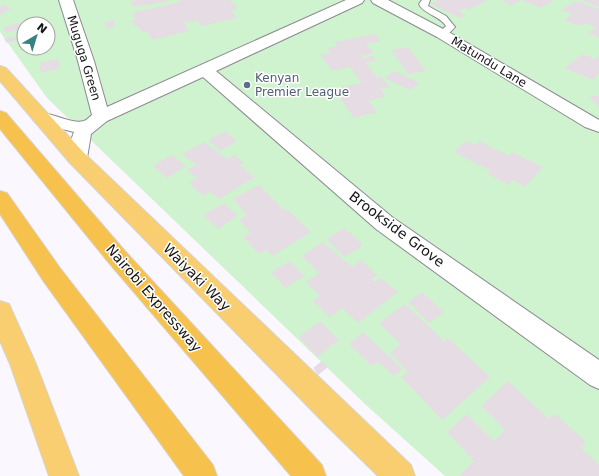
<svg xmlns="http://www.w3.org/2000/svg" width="599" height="476" font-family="'DejaVu Sans',sans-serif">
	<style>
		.green { fill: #cff3ce; fill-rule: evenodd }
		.building { fill: #e6dce4 }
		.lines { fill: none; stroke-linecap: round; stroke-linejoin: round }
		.service-casing { stroke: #8d8993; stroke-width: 2 }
		.minor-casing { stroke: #8d8993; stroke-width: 2 }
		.trunk-casing { stroke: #d5d5d5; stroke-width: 2 }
		.motorway-casing { stroke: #d5d5d5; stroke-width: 2 }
		.service { fill: #fff; fill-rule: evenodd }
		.minor { fill: #fff; fill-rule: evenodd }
		.trunk { fill: #f8ce70; fill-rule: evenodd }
		.motorway { fill: #f6c24d; fill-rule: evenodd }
		.service-dot { fill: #5c6f8a; stroke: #fff; stroke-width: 1.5 }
		.labels { text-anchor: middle; stroke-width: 3; stroke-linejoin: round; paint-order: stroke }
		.far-street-label { font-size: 12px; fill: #151417; stroke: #fff }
		.far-service-label { font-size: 12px; fill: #4e5e75; stroke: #fff; text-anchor: start }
		.street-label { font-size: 14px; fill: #151417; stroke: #fff }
	</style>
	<rect width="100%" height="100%" fill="#faf8fe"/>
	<!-- green -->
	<path class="green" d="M 0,0 L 599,0 L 599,476 L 445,476 L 365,404 L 47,98 L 0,32 ZM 24,24 L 48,24 L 48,48 L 24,48 Z"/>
	<!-- building -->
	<path class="building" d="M 136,0 L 168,0 L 169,1 L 134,7 L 131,1 Z
		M 183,0 L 230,0 L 238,8 L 231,10 L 237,18 L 201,26 L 197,20 L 184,23 L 189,31 L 152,40 L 147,31 L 142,32 L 137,25 L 134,26 L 131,21 L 136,20 L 132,13 L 179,2 L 178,1 Z
		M 438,0 L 488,0 L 469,10 L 465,8 L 458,11 L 466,15 L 460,18 L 430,4 Z
		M 501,0 L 521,0 L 512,5 Z
		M 522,0 L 554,0 L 540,8 Z
		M 581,0 L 599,0 L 599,7 Z
		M 576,1 L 599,9 L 599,38 L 588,33 L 596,27 L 585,23 L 579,26 L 564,20 L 572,14 L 561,10 Z
		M 4,5 L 12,8 L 0,15 L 0,7 Z
		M 113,20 L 116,27 L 107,29 L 104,22 Z
		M 28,21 L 30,24 L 24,24 L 24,28 L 6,33 L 3,27 Z
		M 375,34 L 381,41 L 366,44 L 374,53 L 361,56 L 364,58 L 373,56 L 377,60 L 366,63 L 377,77 L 381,76 L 390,87 L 380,89 L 386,96 L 368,101 L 377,112 L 354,118 L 334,89 L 362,83 L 350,67 L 332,71 L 320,55 L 331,53 L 327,48 L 337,46 L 335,42 Z
		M 19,35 L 22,39 L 7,43 L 4,39 Z
		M 408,47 L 426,71 L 408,74 L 391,50 Z
		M 583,54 L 595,59 L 599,56 L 599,74 L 592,80 L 564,68 Z
		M 58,59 L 60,68 L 41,73 L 39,63 Z
		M 394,71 L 420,83 L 410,90 L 384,78 Z
		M 599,95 L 599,107 L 589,97 Z
		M 225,131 L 237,141 L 221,151 L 208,140 Z
		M 466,141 L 475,145 L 479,141 L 509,156 L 512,152 L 543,167 L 525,187 L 512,180 L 508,185 L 488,174 L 491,171 L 454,152 Z
		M 204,142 L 227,159 L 234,155 L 244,163 L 239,165 L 255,177 L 219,199 L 210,192 L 203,196 L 189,183 L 196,178 L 187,170 L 196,165 L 182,154 Z
		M 172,155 L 186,166 L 167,178 L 153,166 Z
		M 259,185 L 285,211 L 287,209 L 311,232 L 272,256 L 266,250 L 259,254 L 243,237 L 251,233 L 239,220 L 247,215 L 233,199 Z
		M 224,203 L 238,216 L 218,229 L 203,215 Z
		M 345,228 L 363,245 L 345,257 L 326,239 Z
		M 323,242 L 352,267 L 361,260 L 377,275 L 372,279 L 375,282 L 381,278 L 398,292 L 358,323 L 342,308 L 330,317 L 313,301 L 320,296 L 306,282 L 319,273 L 302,256 Z
		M 290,261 L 304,276 L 285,288 L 271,272 Z
		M 422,292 L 444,312 L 429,323 L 408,302 Z
		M 405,304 L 444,341 L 448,338 L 490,377 L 442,420 L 401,377 L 408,372 L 390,353 L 400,344 L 379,323 Z
		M 320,321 L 339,340 L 317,357 L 299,337 Z
		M 363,332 L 402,369 L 394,376 L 378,362 L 372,366 L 349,344 Z
		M 322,361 L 328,367 L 318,375 L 313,368 Z
		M 508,381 L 549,419 L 555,414 L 586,442 L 581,448 L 599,465 L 599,476 L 459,476 L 474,461 L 447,432 L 467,414 L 494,441 L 505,430 L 481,406 Z"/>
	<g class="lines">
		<defs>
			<path id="service" d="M 422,0 L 430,0 L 428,6 L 446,16 L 455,27 C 451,32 445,37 439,36 L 438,34 L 446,26 C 440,16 422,13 419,4 Z"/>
			<path id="minor" d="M 59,0 L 73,0 L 94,61 L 107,107 L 346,0 L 364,0 L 362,3 L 216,71 L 392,217 L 599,360 L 599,389 L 590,385 L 376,229 L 203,77 L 107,121 L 91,134 L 87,158 L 84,163 L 77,165 L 70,163 L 67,158 L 70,143 L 74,132 L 35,122 L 32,118 L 35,114 C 51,110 69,125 84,121 C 87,120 89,117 92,115 L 78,61 Z
				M 371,0 L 388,0 L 447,31 L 599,120 L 599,132 L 585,127 L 437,37 L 373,3 Z"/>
			<path id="trunk" d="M 0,66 L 6,68 L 84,153 L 411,465 L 415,476 L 378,476 L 326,425 L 70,163 L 0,81 Z
				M 0,301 L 9,304 L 36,364 L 79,476 L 49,476 L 10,364 L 0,341 Z"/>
			<path id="motorway" d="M 0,111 L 6,113 L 125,251 L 322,465 L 326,476 L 291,476 L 109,263 L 0,129 Z
				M 0,191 L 7,193 L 60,268 L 213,465 L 217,476 L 184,476 L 44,282 L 0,214 Z"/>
		</defs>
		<!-- service casing -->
		<use href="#service" class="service-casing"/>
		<!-- minor casing -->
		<use href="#minor" class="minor-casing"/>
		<!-- trunk casing -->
		<use href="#trunk" class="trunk-casing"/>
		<!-- motorway casing -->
		<use href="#motorway" class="motorway-casing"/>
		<!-- service -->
		<use href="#service" class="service"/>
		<!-- minor -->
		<use href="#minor" class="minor"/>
		<!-- trunk -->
		<use href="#trunk" class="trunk"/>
		<!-- motorway -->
		<use href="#motorway" class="motorway"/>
	</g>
	<!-- markers -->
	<circle class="service-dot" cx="247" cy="85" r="4"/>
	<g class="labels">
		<!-- far-street labels -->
		<g class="far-street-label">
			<text transform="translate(84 58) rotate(73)" y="4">Muguga Green</text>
			<text transform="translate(489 62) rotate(31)" y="4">Matundu Lane</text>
		</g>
		<!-- far-service labels -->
		<g class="far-service-label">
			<text x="255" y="82">Kenyan<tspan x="255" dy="14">Premier League</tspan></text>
		</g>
		<!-- street labels -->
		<g class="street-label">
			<text transform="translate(397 229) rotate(37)" y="5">Brookside Grove</text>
			<text transform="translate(197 277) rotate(45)" y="5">Waiyaki Way</text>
			<text transform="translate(154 298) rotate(49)" y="5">Nairobi Expressway</text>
		</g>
	</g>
	<!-- north arrow -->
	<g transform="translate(36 36) rotate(38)"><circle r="19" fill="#ffffff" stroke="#a1a1a2"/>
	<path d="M0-3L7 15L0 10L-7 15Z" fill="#388182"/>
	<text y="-6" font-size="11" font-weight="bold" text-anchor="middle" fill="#151417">N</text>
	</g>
</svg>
